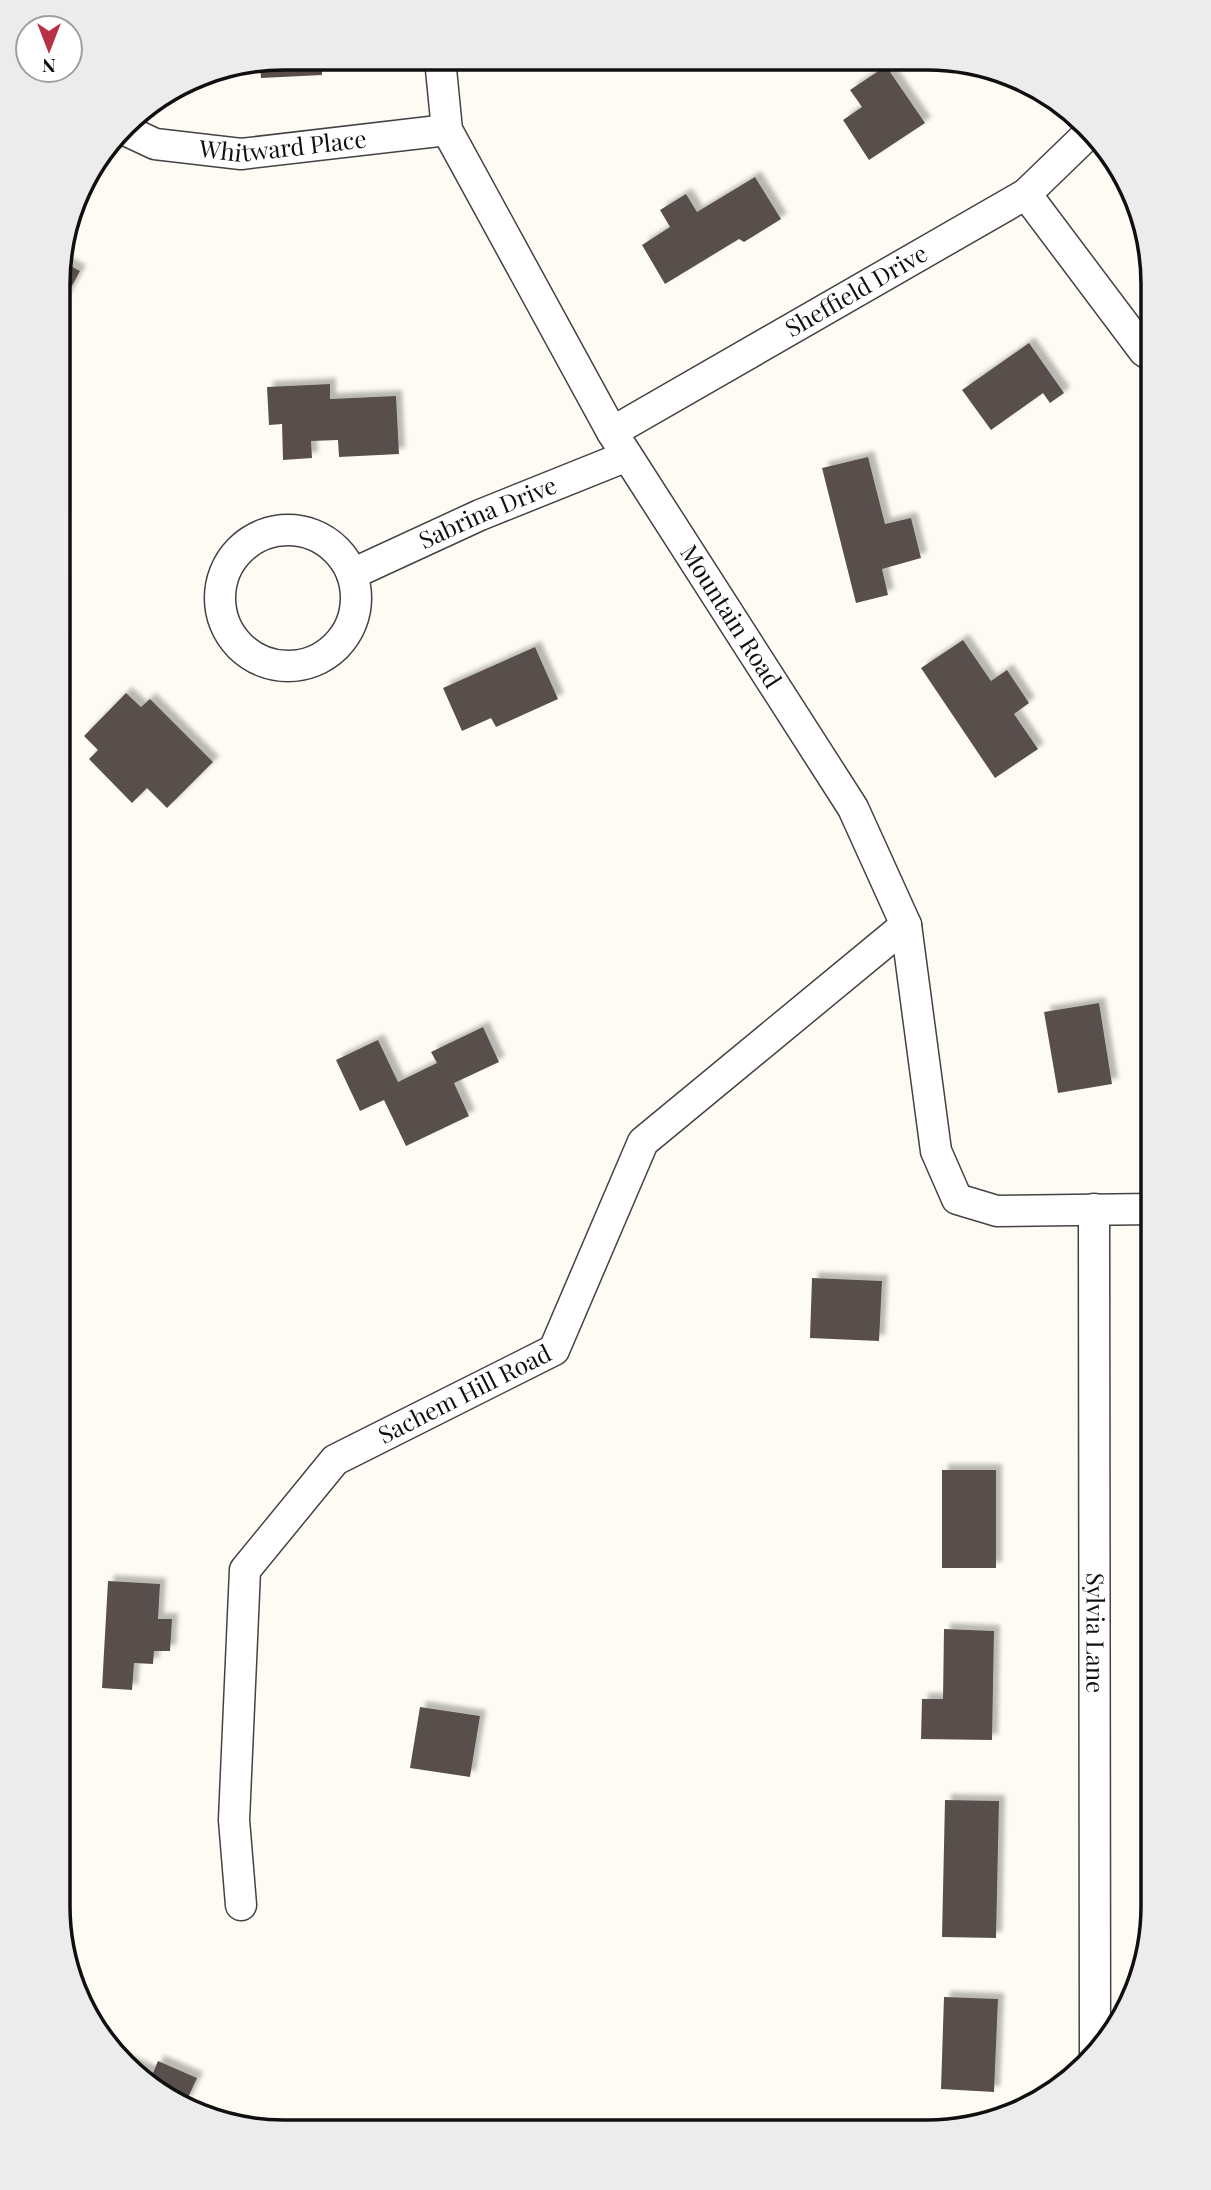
<svg xmlns="http://www.w3.org/2000/svg" width="1211" height="2190" font-family="'Playfair Display',serif">
	<style>
		.building { fill: #58504d; filter: url(#shadow) }
		.lines { fill: none; stroke-linecap: round; stroke-linejoin: round }
		.street-casing { stroke: #434343; stroke-width: 33 }
		.street { stroke: #fff; stroke-width: 30 }
		.labels { text-anchor: middle; stroke-width: 7; stroke-linejoin: round; paint-order: stroke }
		.street-label { font-size: 24px; fill: #101010; stroke: #fff }
		.rim { fill: none; stroke: #101010; stroke-width: 3.5 }
	</style>
	<defs>
		<filter id="shadow"><feDropShadow dx="6" dy="-6" stdDeviation="2" flood-color="#0004"/></filter>
	</defs>
	<rect width="100%" height="100%" fill="#fefbf4"/>
	<!-- building -->
	<path class="building" d="M 284,58 L 322,58 L 322,75 L 261,78 L 260,63 Z
		M 886,66 L 925,123 L 869,160 L 843,120 L 862,107 L 850,90 Z
		M 755,177 L 781,219 L 744,242 L 739,239 L 665,284 L 642,245 L 670,227 L 660,210 L 686,194 L 697,212 Z
		M 60,260 L 80,271 L 60,308 Z
		M 1029,343 L 1064,393 L 1050,403 L 1043,393 L 991,430 L 962,390 Z
		M 330,384 L 330,399 L 396,396 L 399,454 L 339,457 L 338,440 L 311,441 L 312,458 L 283,460 L 282,424 L 269,425 L 267,387 Z
		M 868,457 L 885,524 L 911,518 L 921,558 L 882,569 L 888,595 L 856,603 L 822,468 Z
		M 963,640 L 991,681 L 1007,670 L 1029,703 L 1014,714 L 1038,749 L 995,778 L 921,668 Z
		M 535,647 L 558,699 L 496,727 L 491,718 L 462,731 L 443,688 Z
		M 126,693 L 141,707 L 150,699 L 213,762 L 167,808 L 147,788 L 132,803 L 89,759 L 98,750 L 84,736 Z
		M 1099,1003 L 1112,1084 L 1058,1093 L 1044,1012 Z
		M 483,1027 L 499,1062 L 454,1083 L 469,1116 L 406,1146 L 384,1100 L 360,1111 L 336,1060 L 378,1040 L 398,1082 L 437,1063 L 431,1052 Z
		M 812,1278 L 882,1281 L 879,1341 L 810,1338 Z
		M 942,1470 L 996,1470 L 996,1568 L 942,1568 Z
		M 108,1581 L 160,1584 L 158,1619 L 172,1619 L 170,1651 L 154,1651 L 153,1664 L 134,1663 L 132,1690 L 102,1688 Z
		M 944,1629 L 994,1631 L 992,1740 L 921,1739 L 922,1699 L 943,1699 Z
		M 420,1707 L 480,1716 L 470,1777 L 410,1768 Z
		M 945,1800 L 999,1801 L 996,1938 L 942,1937 Z
		M 944,1997 L 998,1999 L 994,2092 L 941,2089 Z
		M 121,2059 L 153,2073 L 158,2061 L 197,2078 L 186,2102 L 146,2085 Z"/>
	<g class="lines">
		<defs>
			<g id="street">
				<path id="s1" d="M 440,59 L 447,130 L 612,432 L 853,808 L 906,925 L 936,1151 L 957,1199 L 997,1211 L 1153,1209"/>
				<path id="s2" d="M 123,129 L 155,144 L 241,154 L 447,130"/>
				<path d="M 1026,194 L 1144,351 L 1153,357"/>
				<path id="s3" d="M 612,432 L 1026,194 L 1089,133"/>
				<circle cx="288" cy="598" r="68"/>
				<path id="s4" d="M 352,574 L 480,515 L 627,456"/>
				<path id="s5" d="M 1094,1209 L 1095,2055"/>
				<path id="s6" d="M 241,1905 L 234,1820 L 245,1570 L 335,1460 L 554,1350 L 643,1142 L 906,925"/>
			</g>
		</defs>
		<!-- street casing -->
		<use href="#street" class="street-casing"/>
		<!-- street -->
		<use href="#street" class="street"/>
	</g>
	<g class="labels">
		<!-- street labels -->
		<g class="street-label">
			<text dy="8" stroke="none"><textPath href="#s2" startOffset="164">Whitward Place</textPath></text>
			<text dy="8" stroke="none"><textPath href="#s3" startOffset="282">Sheffield Drive</textPath></text>
			<text dy="8" stroke="none"><textPath href="#s4" startOffset="149">Sabrina Drive</textPath></text>
			<text dy="8" stroke="none"><textPath href="#s1" startOffset="635">Mountain Road</textPath></text>
			<text dy="8" stroke="none"><textPath href="#s6" startOffset="623">Sachem Hill Road</textPath></text>
			<text dy="8" stroke="none"><textPath href="#s5" startOffset="424">Sylvia Lane</textPath></text>
		</g>
	</g>
	<!-- crop -->
	<path d="M0 0H1211V2190H0ZM284 70H927A214 214 0 0 1 1141 284V1906A214 214 0 0 1 927 2120H284A214 214 0 0 1 70 1906V284A214 214 0 0 1 284 70Z" fill="#ececec" fill-rule="evenodd"/>
	<path class="rim" d="M284 70H927A214 214 0 0 1 1141 284V1906A214 214 0 0 1 927 2120H284A214 214 0 0 1 70 1906V284A214 214 0 0 1 284 70Z"/>
	<!-- north arrow -->
	<g transform="translate(49 49) rotate(180)"><circle r="33" fill="#ffffff" stroke="#9f9f9f" stroke-width="2"/>
	<path d="M0-5L12 26L0 18L-12 26Z" fill="#b83043"/>
	<text y="-10" font-size="19" font-weight="bold" text-anchor="middle" fill="#101010">N</text>
	</g>
</svg>
